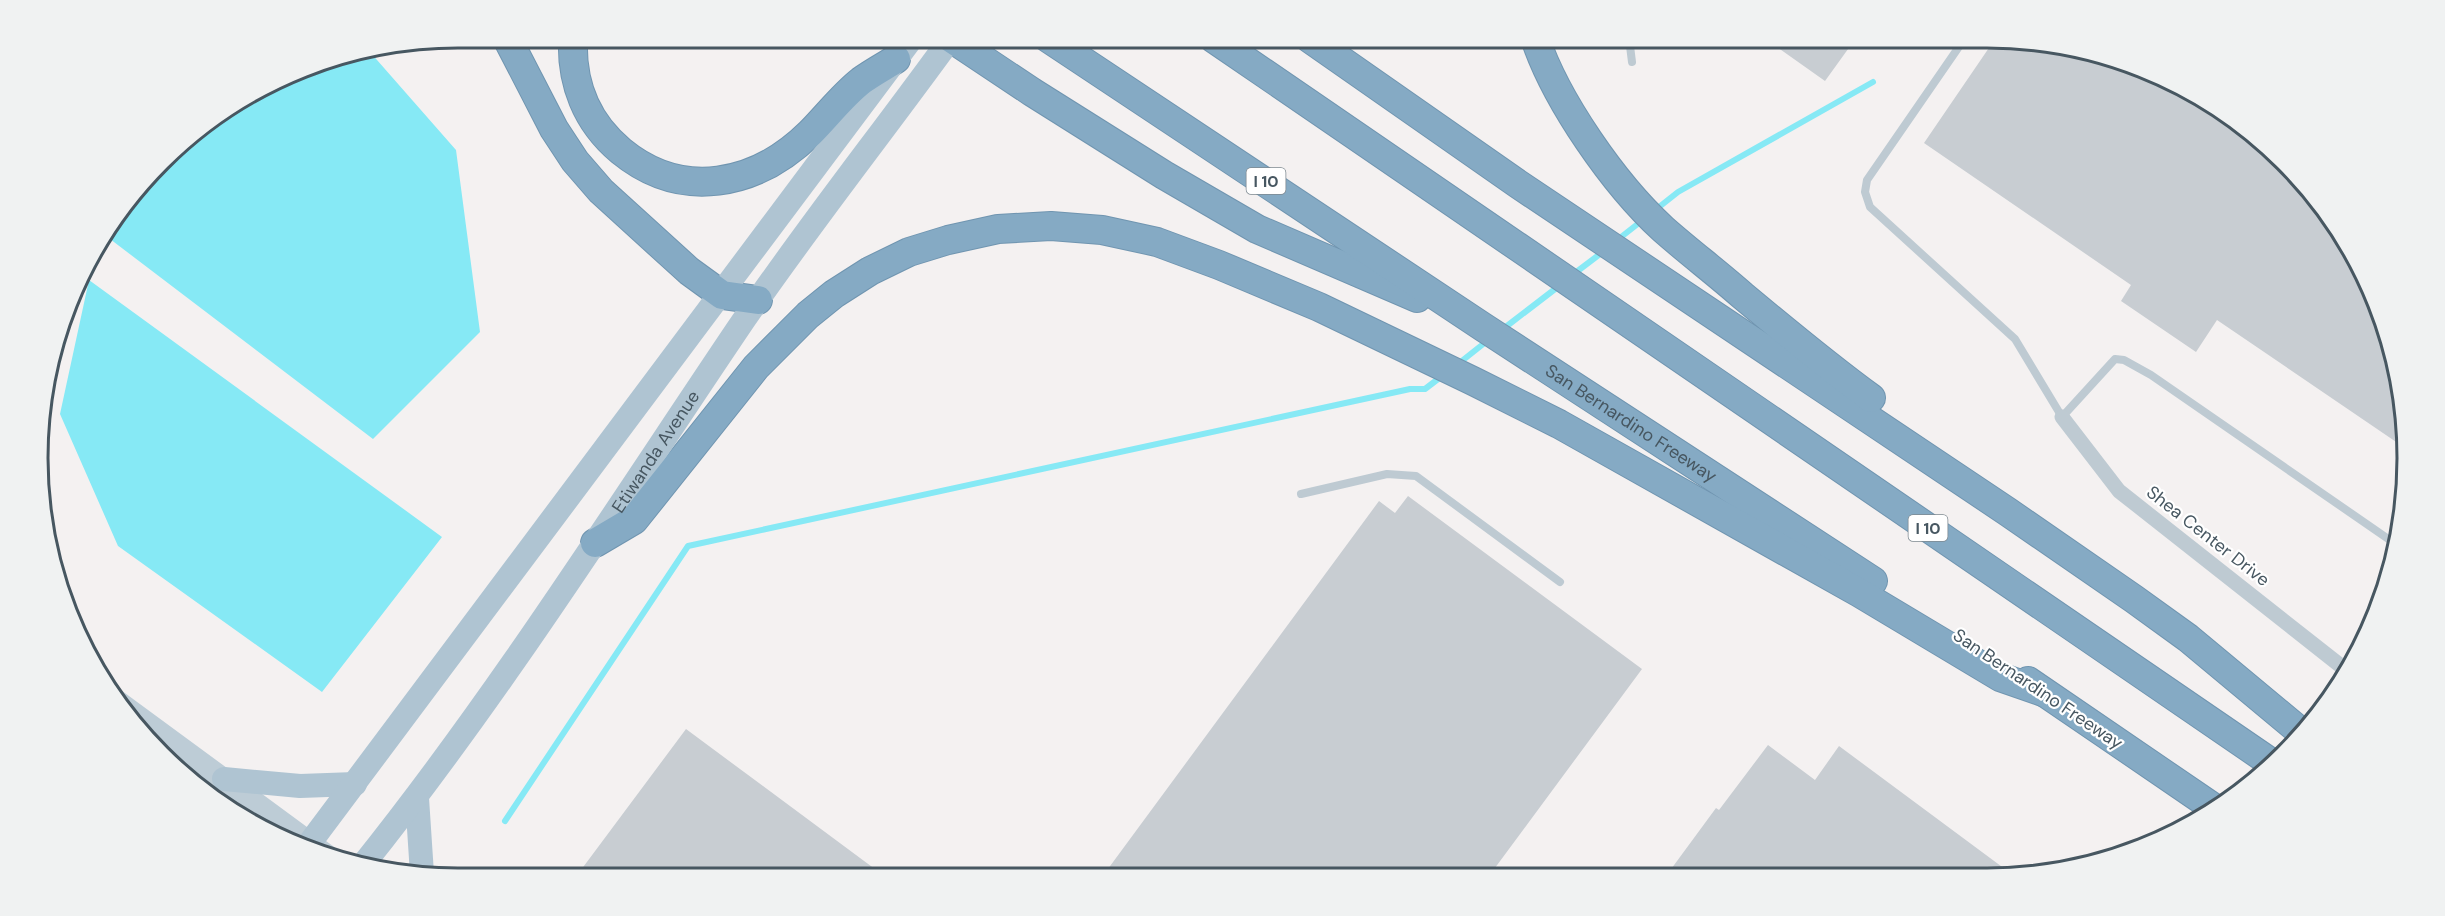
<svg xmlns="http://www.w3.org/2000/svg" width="2445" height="916" font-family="'DM Sans',sans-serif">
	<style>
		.water { fill: #86e9f5 }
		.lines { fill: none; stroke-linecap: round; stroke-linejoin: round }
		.stream { stroke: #86e9f5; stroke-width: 6 }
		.building { fill: #c8cdd2 }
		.motorway-casing { stroke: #7095b0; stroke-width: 30 }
		.service { stroke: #becad2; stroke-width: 8 }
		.minor { stroke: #becad2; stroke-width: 15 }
		.secondary { stroke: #bdccd6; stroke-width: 22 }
		.primary { stroke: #afc4d2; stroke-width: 24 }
		.motorway { stroke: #85aac4; stroke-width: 28 }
		.labels { text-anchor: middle; stroke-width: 4.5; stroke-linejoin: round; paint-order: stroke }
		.shield { fill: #fff; stroke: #7e8990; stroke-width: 1.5 }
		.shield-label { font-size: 16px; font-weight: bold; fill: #475761 }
		.street-label { font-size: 18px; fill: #475761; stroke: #fff }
		.rim { fill: none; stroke: #475761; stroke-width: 3 }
	</style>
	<rect width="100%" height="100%" fill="#f4f1f1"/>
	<!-- water -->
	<path class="water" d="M 370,52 L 456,150 L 480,332 L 373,439 L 110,239 L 186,138 L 248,94 L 323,60 Z
		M 89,280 L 442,537 L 322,692 L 118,546 L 60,414 Z"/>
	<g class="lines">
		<!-- stream -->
		<path class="stream" d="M 1654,211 L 1678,192 L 1873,82
			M 1616,241 L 1644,219
			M 1571,276 L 1604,251
			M 1503,329 L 1559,286
			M 1458,364 L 1487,341
			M 505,821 L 688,546 L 1410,389 L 1425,389 L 1442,376"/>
	</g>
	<!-- building -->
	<path class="building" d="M 1764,38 L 1856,38 L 1825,81 Z
		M 1995,39 L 2096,52 L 2173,81 L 2243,125 L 2303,181 L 2351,248 L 2385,323 L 2404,403 L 2405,448 L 2217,320 L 2196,352 L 2121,301 L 2131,285 L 1924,143 Z
		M 1408,496 L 1642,669 L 1489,876 L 1102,877 L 1379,501 L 1395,513 Z
		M 686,729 L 887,878 L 575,878 Z
		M 1768,745 L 1815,780 L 1839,746 L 2013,875 L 1666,876 L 1716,808 L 1719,810 Z"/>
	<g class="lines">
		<defs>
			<g id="motorway">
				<path d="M 507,38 L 554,129 L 575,161 L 601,191 L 689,271 L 722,295 L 758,300"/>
				<path d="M 573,38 C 571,82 586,122 621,151 C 682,201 756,186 810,133 C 827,116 842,96 861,81 C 872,73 885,66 896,59"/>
				<path d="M 951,38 L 1032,92 L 1164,175 L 1257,229 L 1417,298"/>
				<path id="s2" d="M 1048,38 L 1483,327 L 1873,581"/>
				<path d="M 1213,38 L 2273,764"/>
				<path d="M 1309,38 L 1518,184 L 2008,512 L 2134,599 L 2188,638 L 2301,732"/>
				<path d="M 1535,38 C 1556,101 1614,184 1663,229 C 1689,252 1717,273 1743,296 C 1785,331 1827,366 1871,398"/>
				<path d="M 595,543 L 634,520 L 756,367 L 808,315 L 834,294 L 870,271 L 909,252 L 948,240 L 998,229 L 1051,226 L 1102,230 L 1157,242 L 1219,265 L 1319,307 L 1473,381 L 1559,424 L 1858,592 L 2000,677 L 2043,692"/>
				<path d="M 2028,681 L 2214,808"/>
			</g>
		</defs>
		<!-- motorway casing -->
		<use href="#motorway" class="motorway-casing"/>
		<!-- service -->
		<path class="service" d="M 1629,38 L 1632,62
			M 1965,38 L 1867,180 L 1865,192 L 1870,207 L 2015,339 L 2062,417 L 2115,359 L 2124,360 L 2151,375 L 2397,545
			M 1301,494 L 1387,474 L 1416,476 L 1560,582"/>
		<!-- minor -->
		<path class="minor" d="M 2062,417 L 2119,491 L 2346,670"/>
		<!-- secondary -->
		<path class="secondary" d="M 116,700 L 328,856"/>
		<!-- primary -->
		<g class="primary">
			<path d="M 224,779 L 300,786 L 355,784"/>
			<path d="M 417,798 L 422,874"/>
			<path d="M 306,848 L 912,38"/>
			<path id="s1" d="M 362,866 C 498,696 615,511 737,330 C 805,230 880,136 951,38"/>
		</g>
		<!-- motorway -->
		<use href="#motorway" class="motorway"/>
	</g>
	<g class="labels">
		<!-- shield labels -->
		<g class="shield">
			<rect x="1246.5" y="168" width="39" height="26" rx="4.5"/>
			<rect x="1908.5" y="515" width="39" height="26" rx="4.5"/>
		</g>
		<g class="shield-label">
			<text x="1266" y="187">I 10</text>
			<text x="1928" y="534">I 10</text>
		</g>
		<!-- street labels -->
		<g class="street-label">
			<text dy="6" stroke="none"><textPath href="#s2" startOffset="699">San Bernardino Freeway</textPath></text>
			<text dy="6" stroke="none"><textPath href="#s1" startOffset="508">Etiwanda Avenue</textPath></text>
			<text transform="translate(2208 536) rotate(38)" y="6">Shea Center Drive</text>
			<text transform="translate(2038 689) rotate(34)" y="6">San Bernardino Freeway</text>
		</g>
	</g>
	<!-- crop -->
	<path d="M0 0H2445V916H0ZM458 48H1987A410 410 0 0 1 2397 458V458A410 410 0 0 1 1987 868H458A410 410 0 0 1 48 458V458A410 410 0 0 1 458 48Z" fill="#f0f2f2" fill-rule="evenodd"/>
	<path class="rim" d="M458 48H1987A410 410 0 0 1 2397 458V458A410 410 0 0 1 1987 868H458A410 410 0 0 1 48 458V458A410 410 0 0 1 458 48Z"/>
</svg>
